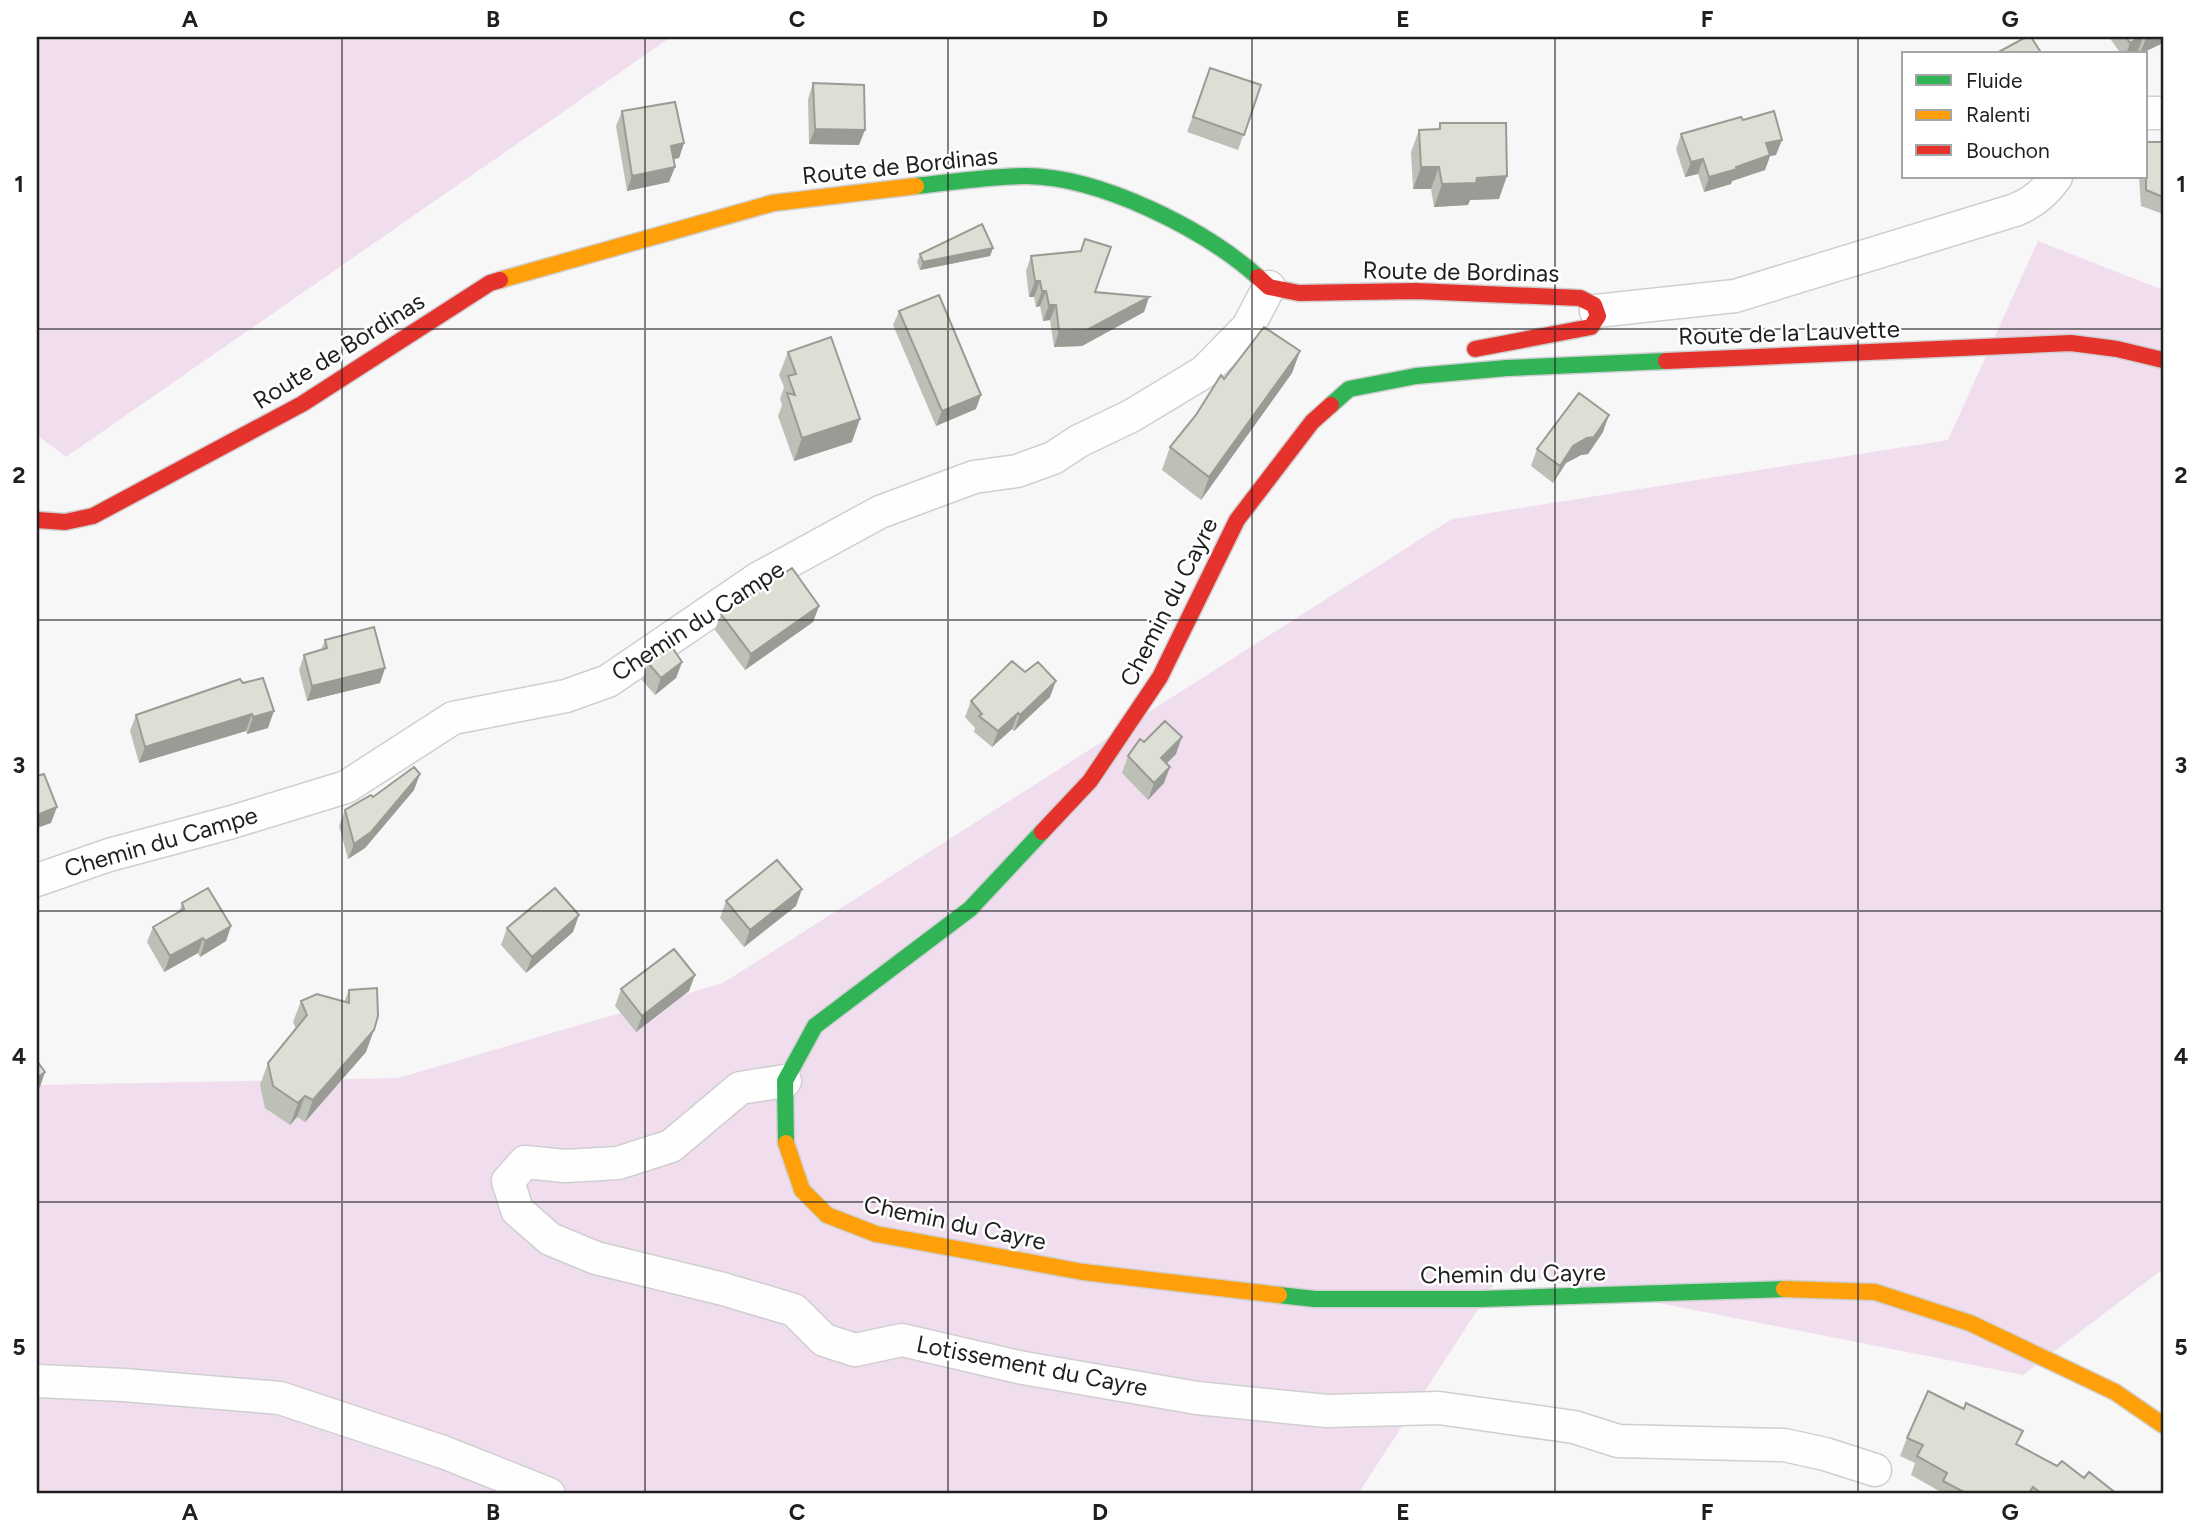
<svg xmlns="http://www.w3.org/2000/svg" width="2200" height="1531" font-family="Figtree,sans-serif">
	<style>
		.green { fill: #f0deee }
		.lines { fill: none; stroke-linecap: round; stroke-linejoin: round }
		.street-casing { stroke: #d0cfd0; stroke-width: 35 }
		.fast-casing { stroke: #d0cfd0; stroke-width: 19 }
		.slow-casing { stroke: #d0cfd0; stroke-width: 19 }
		.jam-casing { stroke: #d0cfd0; stroke-width: 19 }
		.street { stroke: #fefefe; stroke-width: 32 }
		.fast { stroke: #30b455; stroke-width: 16 }
		.slow { stroke: #ff9f0a; stroke-width: 16 }
		.jam { stroke: #e5322d; stroke-width: 16 }
		.wall { fill: #bcc0b6 }
		.shaded-wall { fill: #999c94 }
		.building { fill: #dbdfd4; stroke: #999c94; stroke-width: 2 }
		.grid { fill: none; stroke: #201f20; stroke-width: 2; stroke-opacity: 0.55 }
		.labels { text-anchor: middle; stroke-width: 5; stroke-linejoin: round; paint-order: stroke }
		.street-label { font-size: 24px; fill: #201f20; stroke: #fff }
		.neatline { fill: none; stroke: #201f20; stroke-width: 2.5 }
		.grid-label { font-size: 23px; text-anchor: middle; font-weight: bold; fill: #201f20 }
	</style>
	<rect width="100%" height="100%" fill="#f8f7f8"/>
	<!-- green -->
	<path class="green" d="M 37,37 L 671,37 L 66,457 L 37,435 Z
		M 2038,241 L 2163,290 L 2163,1269 L 2023,1375 L 1502,1272 L 1358,1494 L 37,1494 L 37,1085 L 398,1078 L 723,983 L 1452,519 L 1948,440 Z"/>
	<g class="lines">
		<defs>
			<path id="street" d="M 2146,113 L 2163,113
				M 1596,311 L 1735,296 L 2015,210 C 2033,203 2045,193 2056,177
				M 37,880 L 109,855 L 232,822 L 346,787 L 453,718 L 566,696 L 608,681 L 759,578 L 880,512 L 974,477 L 1017,471 L 1053,458 L 1079,441 L 1131,416 L 1204,372 L 1248,327 L 1269,287
				M 785,1081 L 740,1088 L 671,1146 L 618,1163 L 565,1166 L 525,1162 L 508,1181 L 517,1210 L 550,1239 L 596,1258 L 723,1289 L 794,1310 L 824,1340 L 855,1350 L 902,1340 L 1018,1367 L 1197,1398 L 1327,1411 L 1439,1408 L 1574,1427 L 1618,1441 L 1784,1445 L 1825,1454 L 1875,1470
				M 37,1381 L 124,1385 L 280,1398 L 443,1452 L 549,1494"/>
			<path id="fast" d="M 916,186 C 953,182 991,176 1027,176 C 1101,177 1204,229 1258,277
				M 1331,405 L 1349,389 L 1416,376 L 1507,368 L 1666,361
				M 786,1143 L 785,1081 L 815,1026 L 970,909 L 1042,832
				M 1279,1295 L 1315,1299 L 1480,1299 L 1784,1289"/>
			<path id="slow" d="M 500,280 L 773,203 L 916,186
				M 786,1143 L 802,1190 L 827,1215 L 876,1234 L 1083,1272 L 1279,1295
				M 1784,1289 L 1875,1292 L 1970,1323 L 2115,1392 L 2163,1425"/>
			<path id="jam" d="M 1258,277 L 1269,287 L 1299,293 L 1416,291 L 1580,298 L 1594,305 L 1598,316 L 1591,327 L 1475,349
				M 1666,361 L 2071,343 L 2117,349 L 2163,360
				M 37,520 L 65,522 L 93,516 L 302,404 L 490,283 L 500,280
				M 1042,832 L 1090,781 L 1160,677 L 1237,520 L 1312,422 L 1331,405"/>
		</defs>
		<!-- street casing -->
		<use href="#street" class="street-casing"/>
		<!-- fast casing -->
		<use href="#fast" class="fast-casing"/>
		<!-- slow casing -->
		<use href="#slow" class="slow-casing"/>
		<!-- jam casing -->
		<use href="#jam" class="jam-casing"/>
		<!-- street -->
		<use href="#street" class="street"/>
		<!-- fast -->
		<use href="#fast" class="fast"/>
		<!-- slow -->
		<use href="#slow" class="slow"/>
		<!-- jam -->
		<use href="#jam" class="jam"/>
	</g>
	<!-- wall -->
	<path class="wall" d="M 2109,37 L 2163,37 L 2163,43 L 2140,54 L 2138,51 L 2133,54 L 2121,54 Z
		M 1210,68 L 1261,85 L 1238,150 L 1187,132 Z
		M 813,83 L 859,145 L 809,144 L 808,99 Z
		M 622,111 L 684,143 L 679,158 L 674,159 L 675,167 L 669,182 L 627,191 L 616,126 Z
		M 1743,120 L 1776,155 L 1770,156 L 1765,170 L 1732,181 L 1731,184 L 1704,192 L 1698,174 L 1685,177 L 1676,149 L 1681,134 Z
		M 1440,123 L 1499,199 L 1470,200 L 1468,205 L 1434,207 L 1431,189 L 1413,189 L 1411,152 L 1419,130 L 1438,129 Z
		M 2163,142 L 2163,214 L 2141,206 L 2139,177 L 2146,177 Z
		M 993,248 L 990,256 L 920,270 L 917,262 L 920,254 Z
		M 1031,256 L 1095,292 L 1149,297 L 1144,312 L 1082,346 L 1054,347 L 1050,320 L 1043,321 L 1040,306 L 1036,307 L 1034,297 L 1029,297 L 1026,271 Z
		M 899,311 L 976,409 L 936,426 L 893,325 Z
		M 1300,351 L 1292,373 L 1201,500 L 1162,470 L 1170,447 L 1224,379 Z
		M 788,352 L 852,442 L 794,461 L 778,416 L 782,405 L 780,399 L 784,387 L 779,375 Z
		M 1603,432 L 1588,454 L 1581,455 L 1566,463 L 1553,483 L 1531,466 L 1537,449 Z
		M 819,606 L 813,622 L 745,670 L 715,630 L 721,614 Z
		M 325,640 L 385,668 L 380,683 L 307,701 L 299,670 L 304,655 L 321,650 Z
		M 682,662 L 676,678 L 655,695 L 642,680 L 648,663 Z
		M 240,679 L 268,728 L 247,734 L 246,731 L 139,763 L 130,731 L 136,715 Z
		M 1050,697 L 1014,731 L 1012,729 L 992,747 L 974,732 L 975,728 L 965,717 L 971,701 Z
		M 1144,742 L 1176,754 L 1167,763 L 1164,783 L 1148,800 L 1122,773 L 1128,756 Z
		M 414,790 L 365,848 L 348,859 L 339,826 L 345,810 L 373,797 Z
		M 726,901 L 796,906 L 744,947 L 720,918 Z
		M 182,903 L 231,926 L 226,941 L 200,957 L 198,953 L 164,972 L 147,942 L 153,927 L 179,912 Z
		M 507,928 L 573,932 L 526,973 L 501,945 Z
		M 621,989 L 689,991 L 636,1032 L 615,1006 Z
		M 349,990 L 366,1052 L 305,1122 L 297,1117 L 290,1125 L 265,1108 L 260,1085 L 268,1063 L 296,1029 L 293,1022 L 301,1001 L 344,1002 Z
		M 1907,1438 L 2018,1445 L 2057,1466 L 2117,1494 L 1938,1494 L 1939,1491 L 1911,1475 L 1915,1463 L 1900,1456 Z"/>
	<!-- shaded-wall -->
	<path class="shaded-wall" d="M 2141,37 L 2143,37 L 2138,51 L 2133,54 L 2126,54 L 2130,43 Z
		M 2149,37 L 2163,37 L 2163,43 L 2140,54 L 2146,38 Z
		M 815,129 L 865,130 L 859,145 L 809,144 Z
		M 1782,140 L 1776,155 L 1770,156 L 1765,170 L 1732,181 L 1731,184 L 1704,192 L 1709,177 L 1736,167 L 1766,143 Z
		M 684,143 L 679,158 L 665,161 L 671,146 Z
		M 1703,159 L 1698,174 L 1685,177 L 1691,162 Z
		M 675,167 L 669,182 L 627,191 L 632,176 Z
		M 1421,167 L 1439,167 L 1431,189 L 1413,189 Z
		M 1507,176 L 1499,199 L 1470,200 L 1468,205 L 1434,207 L 1442,184 L 1477,178 Z
		M 993,248 L 990,256 L 920,270 L 923,262 Z
		M 1035,281 L 1040,281 L 1034,297 L 1029,297 Z
		M 1042,291 L 1046,291 L 1040,306 L 1036,307 Z
		M 1149,297 L 1144,312 L 1082,346 L 1054,347 L 1059,331 Z
		M 1049,305 L 1056,305 L 1050,320 L 1043,321 Z
		M 1300,351 L 1292,373 L 1201,500 L 1209,477 Z
		M 981,395 L 976,409 L 936,426 L 942,411 Z
		M 1609,415 L 1603,432 L 1588,454 L 1581,455 L 1566,463 L 1553,483 L 1560,466 L 1573,446 L 1587,438 Z
		M 860,419 L 852,442 L 794,461 L 802,438 Z
		M 819,606 L 813,622 L 745,670 L 751,654 Z
		M 682,662 L 676,678 L 655,695 L 661,678 Z
		M 385,668 L 380,683 L 307,701 L 312,686 Z
		M 1056,681 L 1050,697 L 1014,731 L 1020,715 Z
		M 274,711 L 268,728 L 247,734 L 253,717 Z
		M 1018,713 L 1012,729 L 992,747 L 998,731 Z
		M 252,714 L 246,731 L 139,763 L 145,747 Z
		M 1182,737 L 1176,754 L 1155,775 L 1161,758 Z
		M 1170,767 L 1164,783 L 1148,800 L 1154,783 Z
		M 420,774 L 414,790 L 365,848 L 348,859 L 354,844 Z
		M 57,807 L 51,823 L 37,828 L 37,815 Z
		M 802,889 L 796,906 L 744,947 L 750,930 Z
		M 579,915 L 573,932 L 526,973 L 532,957 Z
		M 231,926 L 226,941 L 200,957 L 205,941 Z
		M 203,938 L 198,953 L 164,972 L 170,956 Z
		M 695,975 L 689,991 L 636,1032 L 642,1016 Z
		M 374,1030 L 366,1052 L 305,1122 L 313,1100 Z
		M 45,1072 L 40,1087 L 37,1089 L 37,1078 Z
		M 305,1096 L 297,1117 L 290,1125 L 298,1103 Z"/>
	<!-- building -->
	<path class="building" d="M 2026,37 L 2031,37 L 2042,54 L 1995,54 Z
		M 2126,37 L 2141,37 L 2130,43 Z
		M 1210,68 L 1261,85 L 1244,135 L 1193,117 Z
		M 813,83 L 864,85 L 865,130 L 815,129 Z
		M 675,102 L 684,143 L 671,146 L 675,167 L 632,176 L 622,111 Z
		M 1774,111 L 1782,140 L 1766,143 L 1770,155 L 1736,167 L 1737,169 L 1709,177 L 1703,159 L 1691,162 L 1681,134 L 1741,117 L 1743,120 Z
		M 1440,123 L 1506,123 L 1507,176 L 1477,178 L 1476,183 L 1442,184 L 1439,167 L 1421,167 L 1419,130 L 1440,129 Z
		M 2146,142 L 2163,142 L 2163,197 L 2146,190 Z
		M 982,224 L 993,248 L 923,262 L 920,254 Z
		M 1085,239 L 1111,247 L 1095,292 L 1149,297 L 1087,330 L 1059,331 L 1056,305 L 1049,305 L 1046,291 L 1042,291 L 1040,281 L 1035,281 L 1031,256 L 1081,251 Z
		M 939,295 L 981,395 L 942,411 L 899,311 Z
		M 1264,327 L 1300,351 L 1209,477 L 1170,447 L 1196,415 L 1221,375 L 1224,379 Z
		M 831,337 L 860,419 L 802,438 L 787,393 L 795,395 L 788,376 L 796,374 L 788,352 Z
		M 1579,393 L 1609,415 L 1594,437 L 1587,438 L 1573,446 L 1560,466 L 1537,449 Z
		M 792,568 L 819,606 L 751,654 L 721,614 Z
		M 374,627 L 385,668 L 312,686 L 304,655 L 327,648 L 325,640 Z
		M 672,647 L 682,662 L 661,678 L 648,663 Z
		M 1012,661 L 1025,672 L 1038,662 L 1056,681 L 1020,715 L 1018,713 L 998,731 L 979,716 L 982,714 L 971,701 Z
		M 263,678 L 274,711 L 253,717 L 252,714 L 145,747 L 136,715 L 240,679 L 243,683 Z
		M 1165,721 L 1182,737 L 1161,758 L 1170,767 L 1154,783 L 1128,756 L 1140,739 L 1144,742 Z
		M 414,767 L 420,774 L 371,832 L 354,844 L 345,810 L 371,795 L 373,797 Z
		M 44,774 L 57,807 L 37,815 L 37,776 Z
		M 777,860 L 802,889 L 750,930 L 726,901 Z
		M 208,888 L 231,926 L 205,941 L 203,938 L 170,956 L 153,927 L 184,909 L 182,903 Z
		M 555,888 L 579,915 L 532,957 L 507,928 Z
		M 674,949 L 695,975 L 642,1016 L 621,989 Z
		M 377,988 L 378,1016 L 374,1030 L 313,1100 L 305,1096 L 298,1103 L 273,1086 L 268,1063 L 307,1015 L 301,1001 L 317,994 L 349,1003 L 349,990 Z
		M 37,1061 L 45,1072 L 37,1078 Z
		M 1928,1391 L 1964,1409 L 1966,1403 L 2023,1431 L 2016,1444 L 2057,1466 L 2062,1461 L 2084,1478 L 2089,1472 L 2117,1494 L 2042,1494 L 2033,1487 L 2028,1494 L 1962,1494 L 1964,1492 L 1943,1481 L 1947,1473 L 1917,1456 L 1923,1445 L 1907,1438 Z"/>
	<!-- grid -->
	<path class="grid" d="M 342,37 L 342,1494M 645,37 L 645,1494M 948,37 L 948,1494M 1252,37 L 1252,1494M 1555,37 L 1555,1494M 1858,37 L 1858,1494M 37,329 L 2163,329M 37,620 L 2163,620M 37,911 L 2163,911M 37,1202 L 2163,1202"/>
	<g class="labels">
		<!-- street labels -->
		<g class="street-label">
			<text transform="translate(900 166) rotate(-6)" y="8">Route de Bordinas</text>
			<text transform="translate(1461 272) rotate(1)" y="8">Route de Bordinas</text>
			<text transform="translate(1789 333) rotate(-2)" y="8">Route de la Lauvette</text>
			<text transform="translate(339 351) rotate(-32)" y="8">Route de Bordinas</text>
			<text transform="translate(1169 602) rotate(-63)" y="8">Chemin du Cayre</text>
			<text transform="translate(698 621) rotate(-33)" y="8">Chemin du Campe</text>
			<text transform="translate(161 842) rotate(-16)" y="8">Chemin du Campe</text>
			<text transform="translate(955 1223) rotate(12)" y="8">Chemin du Cayre</text>
			<text transform="translate(1513 1274) rotate(-1)" y="8">Chemin du Cayre</text>
			<text transform="translate(1032 1366) rotate(11)" y="8">Lotissement du Cayre</text>
		</g>
	</g>
	<!-- border -->
	<rect width="2200" height="1531" fill="none" stroke="#ffffff" stroke-width="77"/>
	<!-- legend -->
	<rect x="1902" y="52" width="245" height="126" fill="#ffffff" stroke="#a6a5a6" stroke-width="2"/>
	<rect x="1916" y="75" width="35" height="10" fill="#30b455" stroke="#a6a5a6" stroke-width="2"/>
	<text x="1966" y="88" font-size="21" fill="#201f20">Fluide</text>
	<rect x="1916" y="110" width="35" height="10" fill="#ff9f0a" stroke="#a6a5a6" stroke-width="2"/>
	<text x="1966" y="122" font-size="21" fill="#201f20">Ralenti</text>
	<rect x="1916" y="145" width="35" height="10" fill="#e5322d" stroke="#a6a5a6" stroke-width="2"/>
	<text x="1966" y="158" font-size="21" fill="#201f20">Bouchon</text>
	<rect x="38" y="38" width="2124" height="1454" class="neatline"/>
	<g class="grid-label">
		<text x="190" y="27">A</text>
		<text x="493" y="27">B</text>
		<text x="797" y="27">C</text>
		<text x="1100" y="27">D</text>
		<text x="1403" y="27">E</text>
		<text x="1707" y="27">F</text>
		<text x="2010" y="27">G</text>
		<text x="19" y="192">1</text>
		<text x="2181" y="192">1</text>
		<text x="19" y="483">2</text>
		<text x="2181" y="483">2</text>
		<text x="19" y="773">3</text>
		<text x="2181" y="773">3</text>
		<text x="19" y="1064">4</text>
		<text x="2181" y="1064">4</text>
		<text x="19" y="1355">5</text>
		<text x="2181" y="1355">5</text>
		<text x="190" y="1520">A</text>
		<text x="493" y="1520">B</text>
		<text x="797" y="1520">C</text>
		<text x="1100" y="1520">D</text>
		<text x="1403" y="1520">E</text>
		<text x="1707" y="1520">F</text>
		<text x="2010" y="1520">G</text>
	</g>
</svg>
